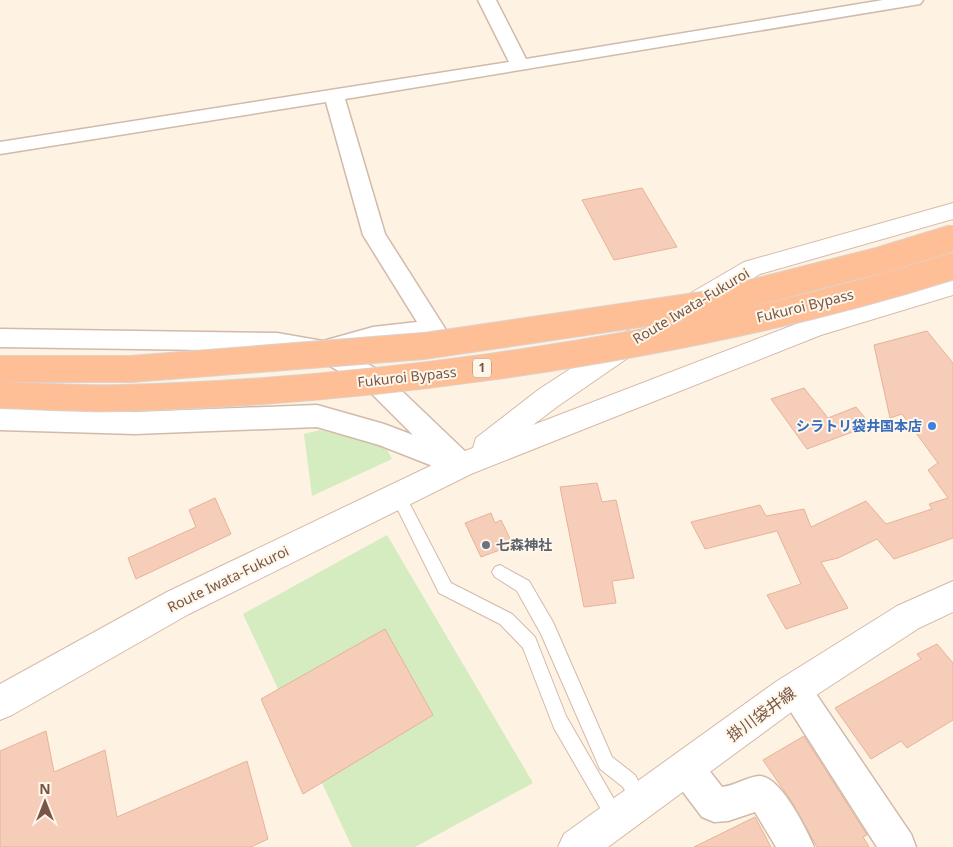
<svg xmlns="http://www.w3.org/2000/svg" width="953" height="847" font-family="'Noto Sans','Noto Sans JP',sans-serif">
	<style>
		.green { fill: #d4ecc0 }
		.building { fill: #f5cdb9; stroke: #e8b298 }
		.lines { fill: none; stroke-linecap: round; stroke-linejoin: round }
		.service-casing { stroke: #d2baab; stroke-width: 2 }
		.minor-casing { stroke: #d2baab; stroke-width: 3 }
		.secondary-casing { stroke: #d5baa8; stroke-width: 2 }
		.service { fill: #fff; fill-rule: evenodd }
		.minor { fill: #fff; fill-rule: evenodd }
		.secondary { fill: #fff; fill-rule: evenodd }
		.trunk-bridge-casing { stroke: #dcd3cf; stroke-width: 28; stroke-linecap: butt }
		.trunk-bridge { stroke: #febf97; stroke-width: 26 }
		.shop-dot { fill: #3f7fe0; stroke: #fff6ea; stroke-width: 2 }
		.worship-dot { fill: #6b7280; stroke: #fff6ea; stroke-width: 2 }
		.labels { text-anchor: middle; stroke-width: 4; stroke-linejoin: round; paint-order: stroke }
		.shield { fill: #fff6ea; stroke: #a08678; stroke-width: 1 }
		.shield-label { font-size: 12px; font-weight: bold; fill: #775647 }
		.street-label { font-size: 14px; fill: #775647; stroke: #fff6ea }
		.shop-label { font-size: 14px; font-weight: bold; fill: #366cbe; stroke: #fff6ea; text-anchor: end }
		.worship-label { font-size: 14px; font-weight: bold; fill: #5b616d; stroke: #fff6ea; text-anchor: start }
		.near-street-label { font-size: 16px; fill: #775647; stroke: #fff6ea }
	</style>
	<rect width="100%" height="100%" fill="#fef2e3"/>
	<!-- green -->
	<path class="green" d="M 320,430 L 384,444 L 392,459 L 312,496 L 304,434 Z
		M 387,535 L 533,783 L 415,847 L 352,847 L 243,614 Z"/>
	<!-- building -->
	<path class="building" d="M 642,188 L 677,247 L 614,260 L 582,200 Z
		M 927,331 L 953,363 L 953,538 L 894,559 L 877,539 L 838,558 L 821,562 L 848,608 L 786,629 L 767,595 L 801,584 L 777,531 L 705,549 L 691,522 L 760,505 L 766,516 L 804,509 L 811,527 L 866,501 L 886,524 L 932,509 L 929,504 L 948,498 L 928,470 L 938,463 L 902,414 L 890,418 L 874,345 Z
		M 804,388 L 828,418 L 856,407 L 871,425 L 807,449 L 771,399 Z
		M 597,483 L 602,502 L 616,500 L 634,578 L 612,581 L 616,603 L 584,607 L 560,487 Z
		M 215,498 L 231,534 L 136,579 L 128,558 L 196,527 L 189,510 Z
		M 491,513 L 495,523 L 501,520 L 513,545 L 481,557 L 465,523 Z
		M 385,629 L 433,715 L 303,794 L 261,699 Z
		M 937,644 L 953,663 L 953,720 L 907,748 L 901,741 L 871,759 L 835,708 L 921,659 L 917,654 Z
		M 46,731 L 54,772 L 105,750 L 117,817 L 247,761 L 268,839 L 251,847 L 0,847 L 0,751 Z
		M 804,736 L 867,835 L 863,837 L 869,847 L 817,847 L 793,804 L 763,760 Z
		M 755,817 L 771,847 L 694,847 Z"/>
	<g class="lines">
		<defs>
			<path id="service" d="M 398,490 L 403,491 L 451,583 L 512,614 L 535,637 L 566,716 L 622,813 L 625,819 L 622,825 L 616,828 L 610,825 L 554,728 L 523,648 L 500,624 L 439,593 L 391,496 L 393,491 Z
				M 500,565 L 529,581 L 553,622 L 612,757 L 635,775 L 649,801 L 646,807 L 640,810 L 634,807 L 623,787 L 600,769 L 541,634 L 517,591 L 495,577 L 492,572 L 495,567 Z"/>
			<path id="minor" d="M 478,0 L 496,0 L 526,59 L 883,0 L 923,0 L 920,4 L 914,5 L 345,99 L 385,234 L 446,330 L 443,337 L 434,339 L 373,345 L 348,353 L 382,372 L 471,457 L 475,465 L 471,473 L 461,477 L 379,445 L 317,427 L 135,434 L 0,430 L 0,408 L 135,412 L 317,405 L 384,424 L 413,435 L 364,386 L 318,359 L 277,351 L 0,347 L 0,329 L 277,333 L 323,341 L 373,327 L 417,322 L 363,235 L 326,102 L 0,154 L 0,142 L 509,62 Z
				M 795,674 L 806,679 L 911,834 L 916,847 L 877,847 L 784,701 L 779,690 L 784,679 Z
				M 686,751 L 698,756 L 722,787 C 735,786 746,777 759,776 C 780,775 807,830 814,847 L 776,847 L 755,812 L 728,821 L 714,822 L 702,817 L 674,780 L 669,768 L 674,756 Z"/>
			<path id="secondary" d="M 953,203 L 953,219 L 760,274 L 661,335 L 558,406 L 533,425 L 804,321 L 953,277 L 953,295 L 821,335 L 471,474 L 189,614 L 12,715 L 0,720 L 0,684 L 167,592 L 451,456 L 473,448 L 476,438 L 538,390 L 643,321 L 744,262 Z
				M 953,581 L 953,612 L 919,628 L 801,705 L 608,847 L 558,847 L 564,834 L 777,681 L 897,606 Z"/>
		</defs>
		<!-- service casing -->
		<use href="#service" class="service-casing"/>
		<!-- minor casing -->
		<use href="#minor" class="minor-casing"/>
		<!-- secondary casing -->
		<use href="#secondary" class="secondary-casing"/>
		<!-- service -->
		<use href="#service" class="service"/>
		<!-- minor -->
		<use href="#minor" class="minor"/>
		<!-- secondary -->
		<use href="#secondary" class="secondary"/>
		<defs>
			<path id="trunk-bridge" d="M 0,369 L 131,369 L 424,346 L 708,304 L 881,260 L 953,238
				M 0,395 C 40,396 81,399 121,398 C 244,395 367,384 489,367 C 646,345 802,314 953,266"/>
		</defs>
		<!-- trunk-bridge casing -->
		<use href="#trunk-bridge" class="trunk-bridge-casing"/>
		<!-- trunk-bridge -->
		<use href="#trunk-bridge" class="trunk-bridge"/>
	</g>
	<!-- markers -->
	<circle class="shop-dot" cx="932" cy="426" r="5"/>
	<circle class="worship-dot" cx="486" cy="545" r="5"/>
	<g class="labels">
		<!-- shield labels -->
		<rect class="shield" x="473" y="358.5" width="18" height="19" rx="4"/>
		<g class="shield-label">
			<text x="482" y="372">1</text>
		</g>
		<!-- street labels -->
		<g class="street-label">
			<text transform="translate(691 306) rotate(-31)" y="5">Route Iwata-Fukuroi</text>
			<text transform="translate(805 306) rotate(-14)" y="5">Fukuroi Bypass</text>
			<text transform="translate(407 377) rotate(-6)" y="5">Fukuroi Bypass</text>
			<text transform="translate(228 579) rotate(-26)" y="5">Route Iwata-Fukuroi</text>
		</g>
		<!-- shop labels -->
		<g class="shop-label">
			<text x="922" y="431">シラトリ袋井国本店</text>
		</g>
		<!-- worship labels -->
		<g class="worship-label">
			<text x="496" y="550">七森神社</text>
		</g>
		<!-- near-street labels -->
		<g class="near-street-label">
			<text transform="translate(761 714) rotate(-36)" y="6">掛川袋井線</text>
		</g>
	</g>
	<!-- north arrow -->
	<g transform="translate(45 802)" stroke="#fff6ea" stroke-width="4" paint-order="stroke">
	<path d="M0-4L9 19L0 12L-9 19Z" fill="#775647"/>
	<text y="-8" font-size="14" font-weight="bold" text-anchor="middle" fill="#775647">N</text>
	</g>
</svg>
